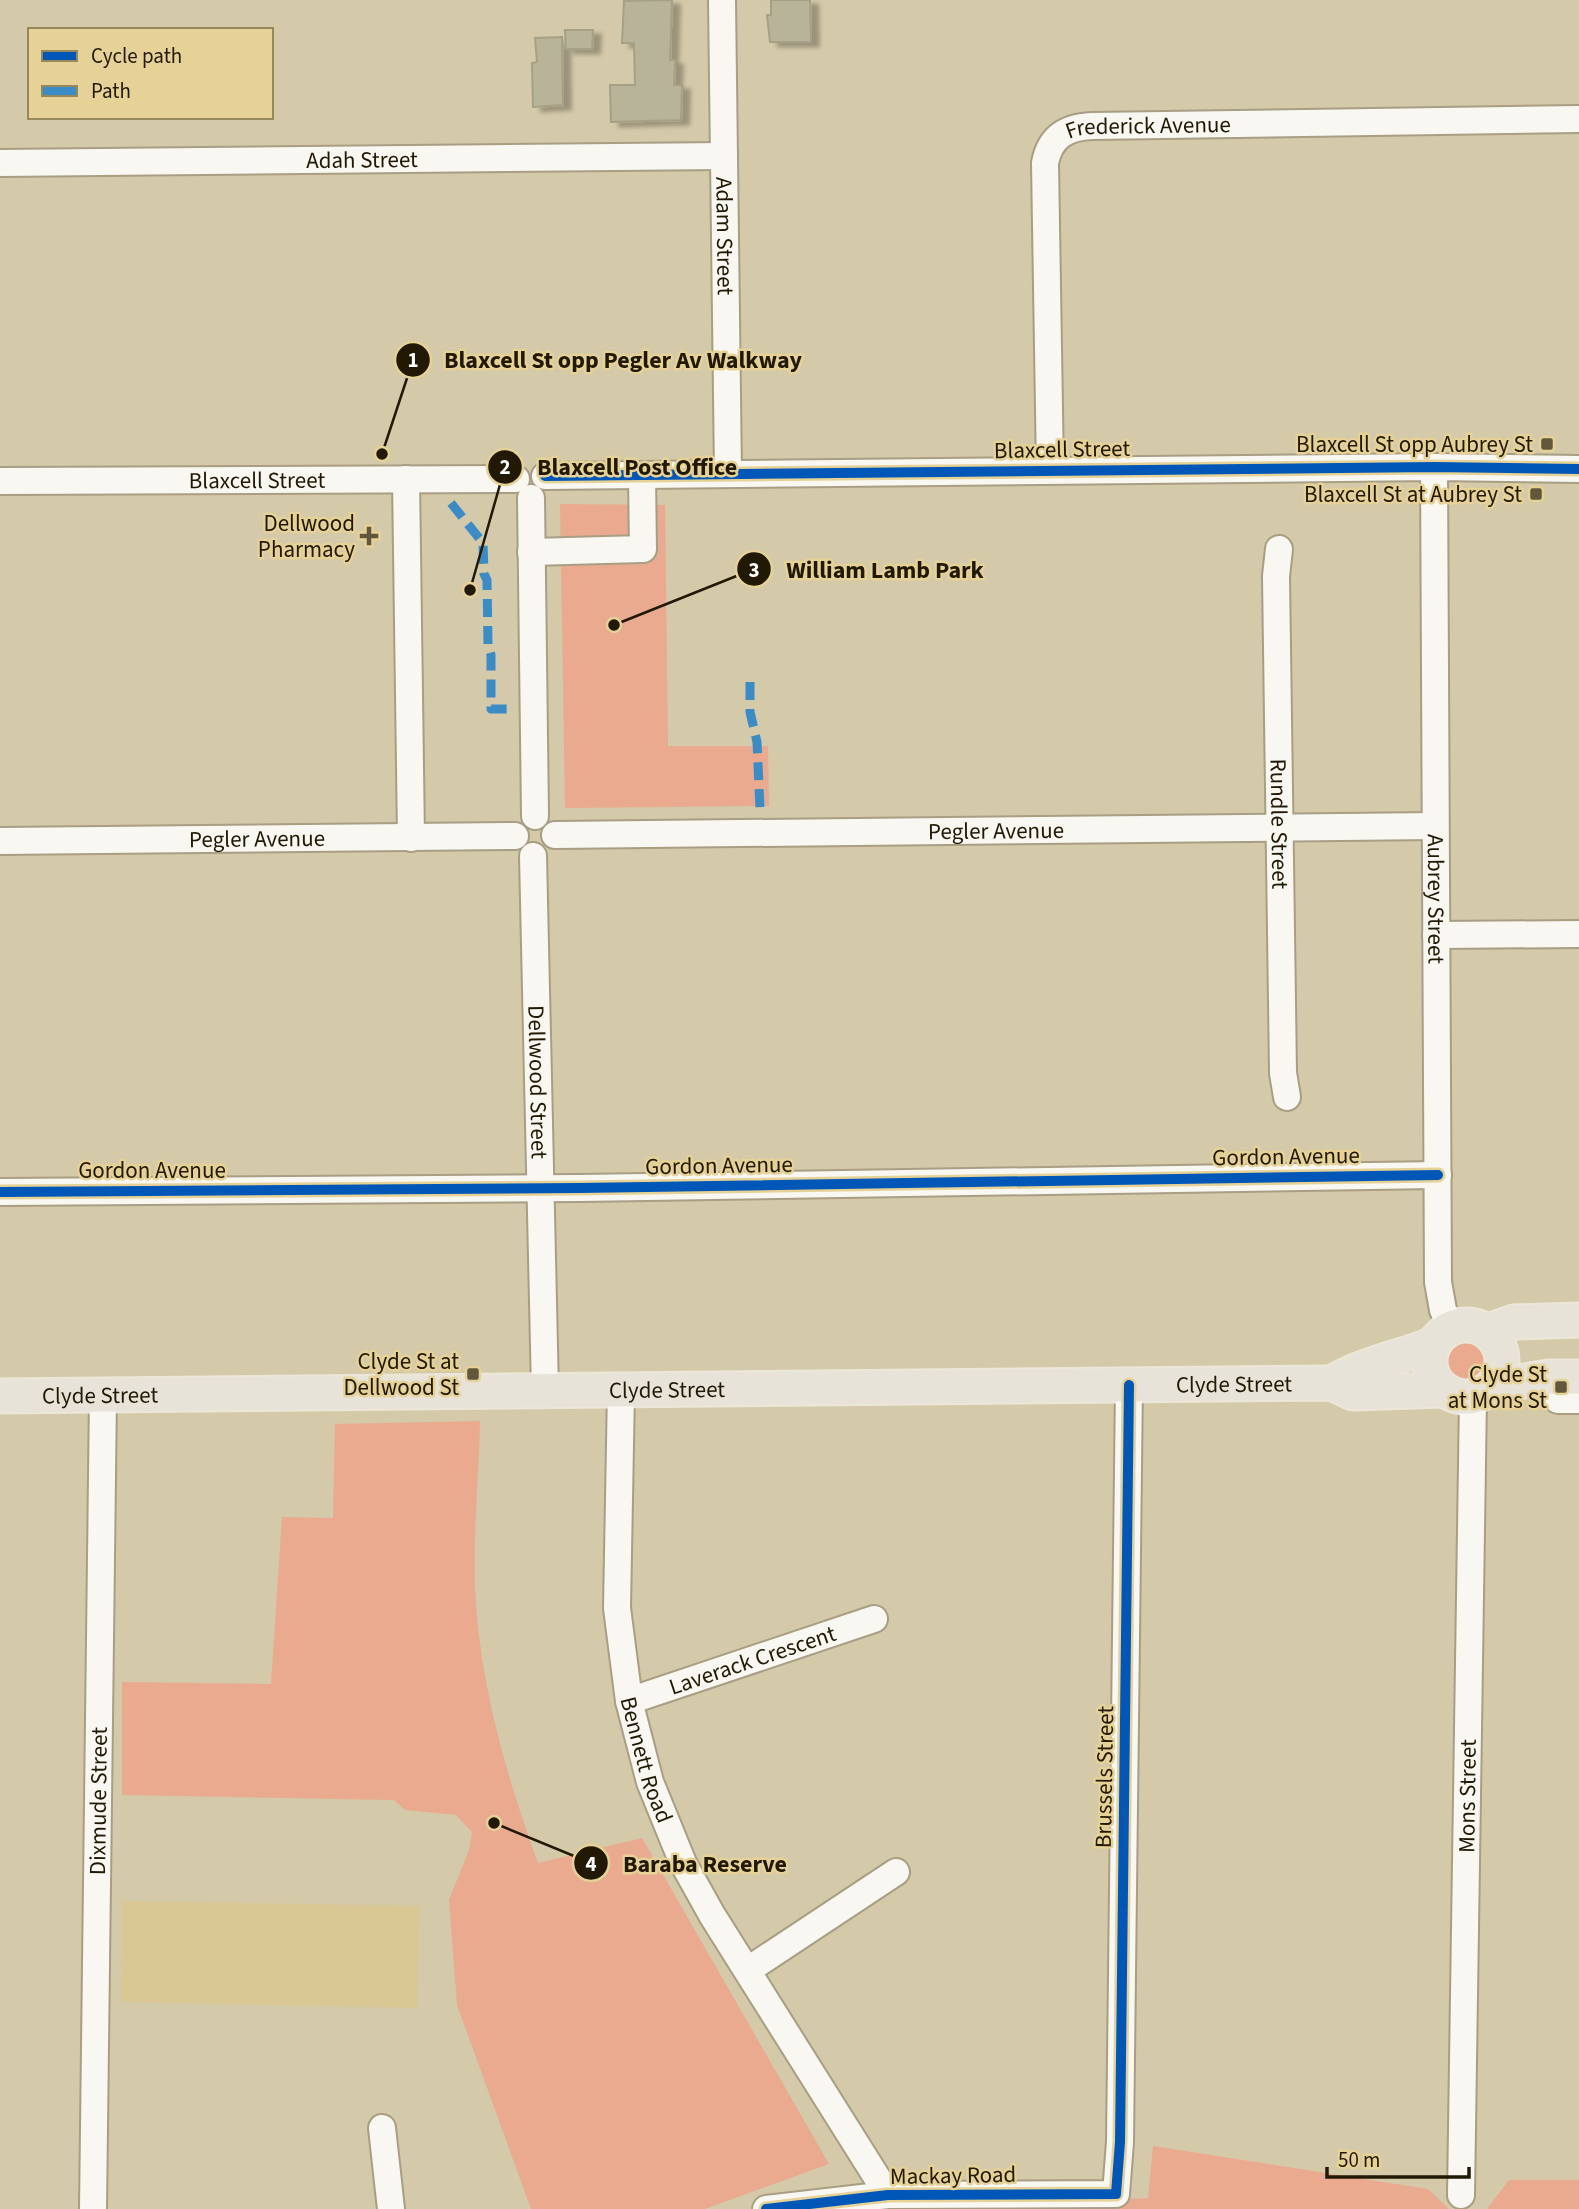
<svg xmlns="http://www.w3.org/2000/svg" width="1579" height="2209" font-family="'Source Sans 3',sans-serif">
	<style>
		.built { fill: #d9c894 }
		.green { fill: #e9aa90 }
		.building { fill: #b8b49a; stroke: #a5a186; stroke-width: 2; filter: url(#shadow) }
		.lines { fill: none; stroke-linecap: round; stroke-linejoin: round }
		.minor-casing { stroke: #a79e84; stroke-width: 30 }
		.major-casing { stroke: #ece7d8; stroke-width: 37 }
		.minor { stroke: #f9f7f2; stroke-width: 26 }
		.major { stroke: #e8e3d8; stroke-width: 33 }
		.quiet { stroke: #398cc5; stroke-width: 9; stroke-dasharray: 18 9; stroke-linecap: butt }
		.cycleway-casing { stroke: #e6d296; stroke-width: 15 }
		.cycleway { stroke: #0057b8; stroke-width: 10 }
		.poi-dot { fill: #60573d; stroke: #e6d296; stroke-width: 2.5 }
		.labels { text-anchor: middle; stroke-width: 5; stroke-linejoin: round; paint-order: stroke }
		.street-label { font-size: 23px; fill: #211903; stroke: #e6d296 }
		.poi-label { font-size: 23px; fill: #211903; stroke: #e6d296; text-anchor: end }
		.leader { fill: none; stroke: #211903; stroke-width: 2.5 }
		.callout-dot { fill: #211903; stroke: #e6d296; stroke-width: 2.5 }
		.mark-label { font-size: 21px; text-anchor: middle; font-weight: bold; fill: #fff }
		.callout-label { font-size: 24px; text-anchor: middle; font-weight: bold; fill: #211903; stroke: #e6d296; stroke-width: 5; stroke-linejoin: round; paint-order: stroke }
	</style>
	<defs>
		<filter id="shadow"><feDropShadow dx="8" dy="4.5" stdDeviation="2" flood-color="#0004"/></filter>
	</defs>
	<rect width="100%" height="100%" fill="#d4c9a8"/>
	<!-- built -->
	<path class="built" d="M 122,1901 L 419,1906 L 417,2008 L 121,2002 Z"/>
	<!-- green -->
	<path class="green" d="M 560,504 L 665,505 L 668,746 L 768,746 L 769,806 L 565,808 Z
		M1443 1362a25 25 0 1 1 50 0a25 25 0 1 1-50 0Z
		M 480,1421 C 479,1476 473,1532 475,1587 C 479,1682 506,1775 538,1863 L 642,1838 L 829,2164 L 705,2209 L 531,2209 L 457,2005 L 449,1900 L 469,1850 L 472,1832 L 456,1815 L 405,1810 L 394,1800 L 122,1795 L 122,1682 L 271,1684 L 282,1517 L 333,1518 L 335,1424 Z
		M 1153,2146 L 1428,2189 L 1449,2209 L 944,2209 L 1148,2198 Z
		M 1509,2180 L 1579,2180 L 1579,2209 L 1487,2209 Z"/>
	<!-- building -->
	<path class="building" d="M 672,0 L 670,60 L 675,60 L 674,85 L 682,85 L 681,120 L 611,122 L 610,85 L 635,85 L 634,43 L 622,43 L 624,1 Z
		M 771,0 L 810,0 L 811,42 L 770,42 L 767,15 L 771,15 Z
		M 565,30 L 593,30 L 592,49 L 566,49 Z
		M 562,37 L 563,105 L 533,107 L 532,63 L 537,62 L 535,38 Z"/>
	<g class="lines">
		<defs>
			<g id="minor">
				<path id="s1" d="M 722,0 L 728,474"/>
				<path id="s2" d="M 0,163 L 724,156"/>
				<path id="s3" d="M 1434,467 L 1438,1282 L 1443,1310 L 1451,1327"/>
				<path id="s4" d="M 1050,470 L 1045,163 C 1050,137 1066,127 1092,126 L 1579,119"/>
				<path d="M 545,476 L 1434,467 L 1579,469"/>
				<path d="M 406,479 L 411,838"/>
				<path id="s5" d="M 0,481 L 516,479"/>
				<path d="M 531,498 L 535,816"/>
				<path id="s6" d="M 1279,549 L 1276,576 L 1283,1073 L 1287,1097"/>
				<path d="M 531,552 L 643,549 L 642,476"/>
				<path id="s7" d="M 555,835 L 1435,826"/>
				<path id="s8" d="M 0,841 L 515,836"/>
				<path id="s9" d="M 533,856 L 545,1391"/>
				<path d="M 1436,935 L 1579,934"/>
				<path d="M 0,1192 L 579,1188 L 1438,1175"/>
				<path id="s10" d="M 621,1390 L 617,1608 L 629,1701 L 650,1782 L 683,1863 L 712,1915 L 888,2195"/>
				<path d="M 1558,1400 L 1579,1400"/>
				<path id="s11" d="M 629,1701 L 874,1619"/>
				<path d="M 748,1970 L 896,1872"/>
				<path d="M 382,2128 L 391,2209"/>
				<path id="s12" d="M 1461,2195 L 1473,1397"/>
				<path id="s13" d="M 93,2209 L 103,1395"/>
				<path d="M 766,2209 L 888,2195 L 1116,2194 L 1120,2142 L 1129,1385"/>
			</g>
			<g id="major">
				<circle cx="1466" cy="1361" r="36"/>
				<path d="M 1488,1331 L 1514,1322 L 1579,1320"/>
				<path d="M 1332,1383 C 1363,1364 1400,1358 1434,1344"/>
				<path d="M 1493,1386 L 1549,1377 L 1579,1377"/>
				<path id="s14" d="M 0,1396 L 1332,1383 L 1353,1393 L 1443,1390"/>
			</g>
		</defs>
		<!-- minor casing -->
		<use href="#minor" class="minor-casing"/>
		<!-- major casing -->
		<use href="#major" class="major-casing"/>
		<!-- minor -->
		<use href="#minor" class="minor"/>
		<!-- major -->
		<use href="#major" class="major"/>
		<!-- quiet -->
		<path class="quiet" d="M 451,503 L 483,543 L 484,574 L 487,580 L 488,645 L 491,655 L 491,709 L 512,709
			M 750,682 L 750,712 L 757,742 L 760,809"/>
		<defs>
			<path id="cycleway" d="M 545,476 L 1434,467 L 1579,469
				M 0,1192 L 579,1188 L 1438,1175
				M 766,2209 L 888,2195 L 1116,2194 L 1120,2142 L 1129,1385"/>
		</defs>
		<!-- cycleway casing -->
		<use href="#cycleway" class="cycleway-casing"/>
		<!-- cycleway -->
		<use href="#cycleway" class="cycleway"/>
	</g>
	<!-- markers -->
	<g class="poi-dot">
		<rect x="1540" y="437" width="14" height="14" rx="3.5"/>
		<rect x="1529" y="487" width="14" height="14" rx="3.5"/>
		<path d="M365.5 525.5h7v7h7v7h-7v7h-7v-7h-7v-7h7z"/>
		<rect x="466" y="1367" width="14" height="14" rx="3.5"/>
		<rect x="1554" y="1380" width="14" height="14" rx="3.5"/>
	</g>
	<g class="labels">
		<!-- street labels -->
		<g class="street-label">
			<text dy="8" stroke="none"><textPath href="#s4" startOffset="429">Frederick Avenue</textPath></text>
			<text dy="8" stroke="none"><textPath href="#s2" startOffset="362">Adah Street</textPath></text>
			<text dy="8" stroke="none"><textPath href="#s1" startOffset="236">Adam Street</textPath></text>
			<text transform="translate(1062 449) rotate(-1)" y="8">Blaxcell Street</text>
			<text dy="8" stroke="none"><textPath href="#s5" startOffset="257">Blaxcell Street</textPath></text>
			<text dy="8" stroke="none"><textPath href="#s6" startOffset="275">Rundle Street</textPath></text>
			<text dy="8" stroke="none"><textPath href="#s7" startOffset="441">Pegler Avenue</textPath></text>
			<text dy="8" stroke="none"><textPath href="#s8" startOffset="257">Pegler Avenue</textPath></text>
			<text dy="8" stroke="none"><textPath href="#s3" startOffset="432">Aubrey Street</textPath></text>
			<text dy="8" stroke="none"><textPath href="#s9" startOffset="226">Dellwood Street</textPath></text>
			<text transform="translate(1286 1156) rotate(-1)" y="8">Gordon Avenue</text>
			<text transform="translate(719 1165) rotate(-1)" y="8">Gordon Avenue</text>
			<text x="152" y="1178">Gordon Avenue</text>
			<text dy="8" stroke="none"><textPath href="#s14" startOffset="1234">Clyde Street</textPath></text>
			<text dy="8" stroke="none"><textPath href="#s14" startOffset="667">Clyde Street</textPath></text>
			<text dy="8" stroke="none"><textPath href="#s14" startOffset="100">Clyde Street</textPath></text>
			<text dy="8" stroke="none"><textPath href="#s11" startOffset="130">Laverack Crescent</textPath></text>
			<text dy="8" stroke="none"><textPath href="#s10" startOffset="373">Bennett Road</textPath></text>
			<text transform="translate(1104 1777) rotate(-89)" y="8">Brussels Street</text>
			<text dy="8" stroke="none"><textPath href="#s12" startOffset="399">Mons Street</textPath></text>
			<text dy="8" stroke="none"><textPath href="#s13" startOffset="408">Dixmude Street</textPath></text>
			<text transform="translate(953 2175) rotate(-1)" y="8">Mackay Road</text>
		</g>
		<!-- poi labels -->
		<g class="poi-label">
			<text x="1533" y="452">Blaxcell St opp Aubrey St</text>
			<text x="1522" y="502">Blaxcell St at Aubrey St</text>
			<text x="355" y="531">Dellwood<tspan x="355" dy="26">Pharmacy</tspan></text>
			<text x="459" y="1369">Clyde St at<tspan x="459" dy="26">Dellwood St</tspan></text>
			<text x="1547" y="1382">Clyde St<tspan x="1547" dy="26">at Mons St</tspan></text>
		</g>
	</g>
	<!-- callouts -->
	<path class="leader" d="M382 454L413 360M470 590L505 467M614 625L754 569M494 1823L591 1863"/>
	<g class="callout-dot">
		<circle cx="382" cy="454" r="7"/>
		<circle cx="470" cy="590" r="7"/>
		<circle cx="614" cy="625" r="7"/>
		<circle cx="494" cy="1823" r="7"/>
		<circle cx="413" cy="360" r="18"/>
		<circle cx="505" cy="467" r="18"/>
		<circle cx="754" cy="569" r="18"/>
		<circle cx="591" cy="1863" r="18"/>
	</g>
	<g class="mark-label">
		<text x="413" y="367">1</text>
		<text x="505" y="474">2</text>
		<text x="754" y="577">3</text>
		<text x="591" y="1871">4</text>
	</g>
	<g class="callout-label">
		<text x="623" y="368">Blaxcell St opp Pegler Av Walkway</text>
		<text x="637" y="475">Blaxcell Post Office</text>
		<text x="885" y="578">William Lamb Park</text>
		<text x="705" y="1872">Baraba Reserve</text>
	</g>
	<!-- legend -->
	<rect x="28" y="28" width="245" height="91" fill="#e6d296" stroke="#97885b" stroke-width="2"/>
	<rect x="42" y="51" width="35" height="10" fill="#0057b8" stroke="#97885b" stroke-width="2"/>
	<text x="91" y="63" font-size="21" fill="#211903">Cycle path</text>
	<rect x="42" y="86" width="35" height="10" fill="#398cc5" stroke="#97885b" stroke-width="2"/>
	<text x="91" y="98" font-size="21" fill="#211903">Path</text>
	<!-- scale -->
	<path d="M1327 2167v10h142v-10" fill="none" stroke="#211903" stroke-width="3.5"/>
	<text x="1338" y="2167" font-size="21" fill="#211903" stroke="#e6d296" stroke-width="5" paint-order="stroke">50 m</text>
</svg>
